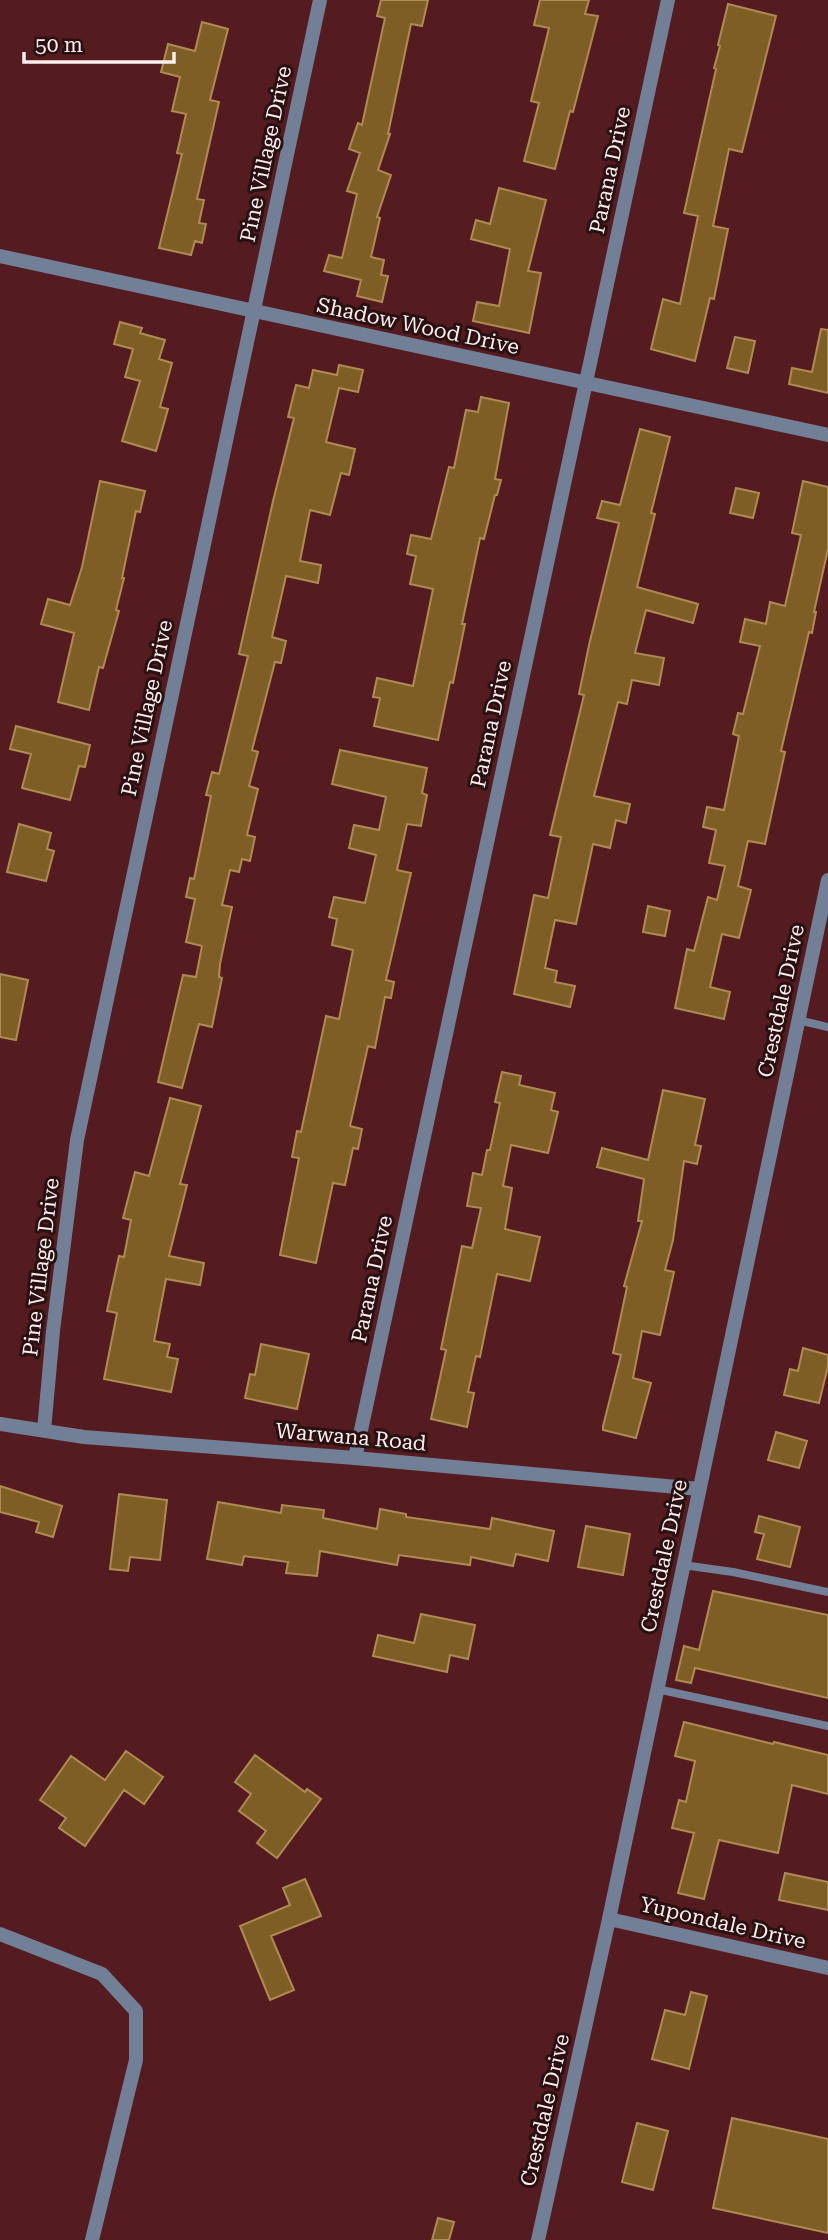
<svg xmlns="http://www.w3.org/2000/svg" width="828" height="2240" font-family="'Roboto Serif',serif">
	<style>
		.building { fill: #7f5e25; stroke: #ae8b53; stroke-width: 2 }
		.lines { fill: none; stroke-linecap: round; stroke-linejoin: round }
		.service { stroke: #718096; stroke-width: 8 }
		.minor { stroke: #718096; stroke-width: 14 }
		.tertiary { stroke: #718096; stroke-width: 14 }
		.labels { text-anchor: middle; stroke-width: 6; stroke-linejoin: round; paint-order: stroke }
		.street-label { font-size: 21px; fill: #feefee; stroke: #291011 }
	</style>
	<rect width="100%" height="100%" fill="#541b20"/>
	<!-- building -->
	<path class="building" d="M 381,0 L 428,0 L 422,26 L 411,24 L 388,134 L 390,134 L 378,170 L 391,175 L 377,217 L 380,218 L 371,257 L 384,260 L 381,275 L 388,276 L 382,302 L 357,296 L 361,280 L 324,271 L 329,255 L 342,258 L 357,194 L 347,191 L 360,153 L 349,149 L 358,123 L 362,125 L 385,18 L 377,16 Z
		M 540,0 L 589,0 L 585,14 L 598,16 L 573,112 L 570,111 L 555,169 L 524,161 L 539,103 L 531,101 L 549,28 L 534,25 Z
		M 728,4 L 776,16 L 742,152 L 729,149 L 713,226 L 728,229 L 714,299 L 710,298 L 695,361 L 651,349 L 663,299 L 680,304 L 698,216 L 684,213 L 716,69 L 714,68 L 720,46 L 718,45 Z
		M 202,22 L 228,29 L 210,100 L 219,102 L 197,199 L 204,200 L 199,223 L 206,224 L 202,243 L 195,241 L 191,255 L 159,248 L 182,154 L 177,153 L 186,114 L 172,111 L 180,77 L 161,72 L 168,44 L 195,51 Z
		M 499,188 L 546,200 L 528,271 L 541,273 L 529,333 L 473,321 L 477,302 L 499,306 L 510,249 L 471,239 L 476,220 L 490,224 Z
		M 120,322 L 142,328 L 140,333 L 165,340 L 159,359 L 172,363 L 160,407 L 168,409 L 156,451 L 122,441 L 140,381 L 125,377 L 133,349 L 114,344 Z
		M 821,329 L 828,330 L 828,393 L 789,384 L 792,368 L 812,372 Z
		M 735,337 L 755,341 L 748,373 L 727,368 Z
		M 339,365 L 363,370 L 358,392 L 339,388 L 326,442 L 355,449 L 349,475 L 341,473 L 330,515 L 310,510 L 300,561 L 321,565 L 318,583 L 286,576 L 272,637 L 286,641 L 281,663 L 275,662 L 252,750 L 258,752 L 249,786 L 258,789 L 247,835 L 255,837 L 250,861 L 242,859 L 239,872 L 230,870 L 222,905 L 232,907 L 220,964 L 219,977 L 222,978 L 212,1027 L 199,1024 L 182,1088 L 158,1082 L 183,975 L 196,977 L 202,946 L 186,942 L 195,899 L 186,897 L 190,878 L 194,879 L 211,796 L 206,795 L 212,772 L 219,774 L 248,656 L 239,654 L 273,501 L 294,418 L 288,417 L 296,385 L 309,388 L 313,370 L 337,375 Z
		M 481,397 L 509,403 L 495,479 L 501,480 L 497,495 L 495,495 L 484,539 L 480,538 L 462,624 L 465,624 L 453,683 L 450,682 L 438,740 L 374,726 L 380,698 L 373,697 L 377,678 L 413,686 L 433,589 L 410,584 L 416,556 L 407,554 L 411,535 L 431,539 L 449,467 L 454,468 L 466,410 L 478,412 Z
		M 640,429 L 670,437 L 651,513 L 655,514 L 637,587 L 698,604 L 693,623 L 646,610 L 635,653 L 664,658 L 659,685 L 632,680 L 627,704 L 618,702 L 594,796 L 630,804 L 626,823 L 616,820 L 610,848 L 593,844 L 576,924 L 555,920 L 545,968 L 557,971 L 555,982 L 575,986 L 570,1007 L 514,994 L 534,895 L 548,898 L 561,837 L 550,835 L 584,695 L 579,694 L 589,645 L 619,523 L 597,518 L 602,501 L 620,505 Z
		M 100,481 L 145,491 L 140,512 L 136,511 L 122,578 L 124,578 L 116,610 L 119,611 L 103,668 L 99,667 L 89,710 L 58,702 L 74,633 L 41,624 L 48,599 L 70,605 L 82,567 Z
		M 803,481 L 828,487 L 828,549 L 814,612 L 816,612 L 812,633 L 809,632 L 781,751 L 785,752 L 765,844 L 748,841 L 738,886 L 751,890 L 739,938 L 722,934 L 710,987 L 730,992 L 724,1019 L 675,1008 L 687,949 L 694,951 L 708,897 L 717,900 L 725,866 L 709,863 L 716,830 L 703,827 L 707,807 L 724,810 L 739,736 L 733,734 L 738,713 L 743,714 L 760,646 L 740,642 L 745,619 L 766,624 L 770,602 L 785,606 L 801,535 L 792,533 Z
		M 736,488 L 759,493 L 753,518 L 730,513 Z
		M 16,726 L 90,745 L 85,767 L 79,766 L 70,800 L 22,788 L 31,754 L 10,749 Z
		M 340,750 L 427,768 L 422,793 L 427,795 L 421,826 L 407,824 L 397,870 L 411,873 L 386,980 L 394,982 L 391,998 L 385,997 L 375,1048 L 368,1046 L 350,1126 L 362,1129 L 358,1149 L 353,1148 L 345,1185 L 333,1183 L 316,1263 L 280,1255 L 299,1158 L 292,1157 L 297,1131 L 301,1132 L 326,1016 L 339,1019 L 353,950 L 332,945 L 337,919 L 329,917 L 334,897 L 365,903 L 376,855 L 349,848 L 354,825 L 379,830 L 386,797 L 332,784 Z
		M 19,824 L 51,833 L 47,849 L 54,851 L 46,881 L 7,872 Z
		M 648,906 L 670,911 L 665,936 L 643,932 Z
		M 0,974 L 28,980 L 16,1040 L 0,1037 Z
		M 502,1072 L 521,1076 L 519,1085 L 555,1093 L 551,1110 L 558,1112 L 548,1153 L 511,1145 L 503,1186 L 512,1188 L 505,1229 L 540,1237 L 530,1281 L 497,1274 L 480,1357 L 476,1356 L 468,1392 L 474,1393 L 467,1427 L 431,1419 L 446,1350 L 441,1349 L 462,1246 L 472,1248 L 481,1208 L 467,1206 L 473,1173 L 482,1175 L 487,1150 L 490,1150 L 500,1103 L 495,1102 Z
		M 663,1090 L 705,1099 L 695,1145 L 701,1146 L 697,1164 L 684,1161 L 673,1240 L 665,1270 L 674,1272 L 660,1335 L 642,1331 L 633,1378 L 651,1383 L 636,1438 L 603,1430 L 603,1426 L 621,1355 L 613,1353 L 627,1287 L 624,1286 L 642,1221 L 638,1221 L 644,1179 L 597,1167 L 602,1148 L 648,1160 Z
		M 170,1098 L 201,1106 L 180,1184 L 187,1185 L 169,1256 L 204,1263 L 200,1285 L 166,1279 L 154,1341 L 170,1344 L 167,1357 L 178,1359 L 171,1392 L 104,1379 L 117,1313 L 107,1311 L 119,1256 L 124,1257 L 131,1220 L 123,1218 L 135,1172 L 149,1176 Z
		M 261,1344 L 309,1354 L 297,1409 L 245,1398 L 250,1374 L 255,1375 Z
		M 803,1348 L 828,1355 L 828,1366 L 819,1403 L 784,1395 L 790,1369 L 798,1371 Z
		M 776,1432 L 807,1441 L 799,1468 L 768,1460 Z
		M 0,1486 L 62,1506 L 53,1537 L 36,1532 L 39,1522 L 0,1512 Z
		M 119,1494 L 167,1500 L 160,1560 L 130,1557 L 128,1571 L 110,1569 Z
		M 218,1502 L 281,1513 L 282,1505 L 324,1510 L 323,1518 L 377,1529 L 380,1509 L 406,1514 L 406,1517 L 490,1529 L 492,1518 L 554,1531 L 548,1561 L 516,1554 L 513,1566 L 471,1557 L 470,1565 L 399,1555 L 397,1565 L 320,1551 L 317,1576 L 286,1573 L 288,1562 L 244,1556 L 242,1565 L 207,1559 Z
		M 759,1516 L 800,1527 L 790,1567 L 757,1559 L 764,1534 L 755,1532 Z
		M 586,1526 L 630,1534 L 623,1575 L 578,1567 Z
		M 713,1591 L 828,1615 L 828,1698 L 695,1668 L 691,1683 L 676,1680 L 684,1646 L 699,1650 Z
		M 421,1614 L 475,1625 L 468,1659 L 450,1655 L 447,1672 L 373,1656 L 378,1635 L 414,1643 Z
		M 684,1722 L 773,1744 L 774,1742 L 828,1755 L 828,1794 L 792,1785 L 778,1853 L 719,1840 L 704,1899 L 678,1893 L 694,1833 L 672,1828 L 679,1800 L 686,1802 L 695,1761 L 675,1756 Z
		M 126,1751 L 163,1777 L 144,1804 L 124,1790 L 85,1846 L 59,1828 L 66,1818 L 40,1800 L 71,1756 L 105,1780 Z
		M 255,1755 L 305,1792 L 307,1789 L 321,1799 L 277,1858 L 257,1843 L 266,1831 L 239,1811 L 251,1794 L 235,1782 Z
		M 785,1873 L 828,1882 L 828,1910 L 779,1900 Z
		M 305,1879 L 321,1916 L 271,1936 L 294,1990 L 270,2000 L 240,1926 L 290,1905 L 283,1888 Z
		M 691,1992 L 707,1996 L 689,2069 L 652,2059 L 665,2010 L 685,2015 Z
		M 732,2118 L 828,2139 L 828,2233 L 713,2208 Z
		M 637,2123 L 668,2131 L 653,2190 L 622,2182 Z
		M 438,2218 L 454,2222 L 449,2240 L 432,2240 Z"/>
	<g class="lines">
		<!-- service -->
		<path class="service" d="M 798,1020 L 828,1027
			M 683,1565 L 733,1572 L 828,1592
			M 657,1689 L 828,1726"/>
		<!-- minor -->
		<path class="minor" d="M 0,256 L 828,435
			M 44,1430 L 53,1331 L 77,1140 L 320,0
			M 355,1458 L 668,0
			M 609,1919 L 828,1968
			M 0,1934 L 102,1974 L 136,2011 L 136,2060 L 92,2240"/>
		<!-- tertiary -->
		<path class="tertiary" d="M 0,1424 L 84,1437 L 355,1458 L 699,1489
			M 538,2240 L 609,1919 L 828,880"/>
	</g>
	<g class="labels">
		<!-- street labels -->
		<g class="street-label">
			<text transform="translate(266 154) rotate(-78)" y="7">Pine Village Drive</text>
			<text transform="translate(610 170) rotate(-78)" y="7">Parana Drive</text>
			<text transform="translate(418 326) rotate(12)" y="7">Shadow Wood Drive</text>
			<text transform="translate(147 708) rotate(-78)" y="7">Pine Village Drive</text>
			<text transform="translate(491 724) rotate(-78)" y="7">Parana Drive</text>
			<text transform="translate(781 1001) rotate(-78)" y="7">Crestdale Drive</text>
			<text transform="translate(41 1267) rotate(-83)" y="7">Pine Village Drive</text>
			<text transform="translate(372 1279) rotate(-78)" y="7">Parana Drive</text>
			<text transform="translate(351 1437) rotate(5)" y="7">Warwana Road</text>
			<text transform="translate(664 1556) rotate(-78)" y="7">Crestdale Drive</text>
			<text transform="translate(723 1923) rotate(13)" y="7">Yupondale Drive</text>
			<text transform="translate(545 2110) rotate(-77)" y="7">Crestdale Drive</text>
		</g>
	</g>
	<!-- scale -->
	<path d="M24 52v10h150v-10" fill="none" stroke="#feefee" stroke-width="3.5"/>
	<text x="35" y="52" font-size="21" fill="#feefee" stroke="#291011" stroke-width="5" paint-order="stroke">50 m</text>
</svg>
